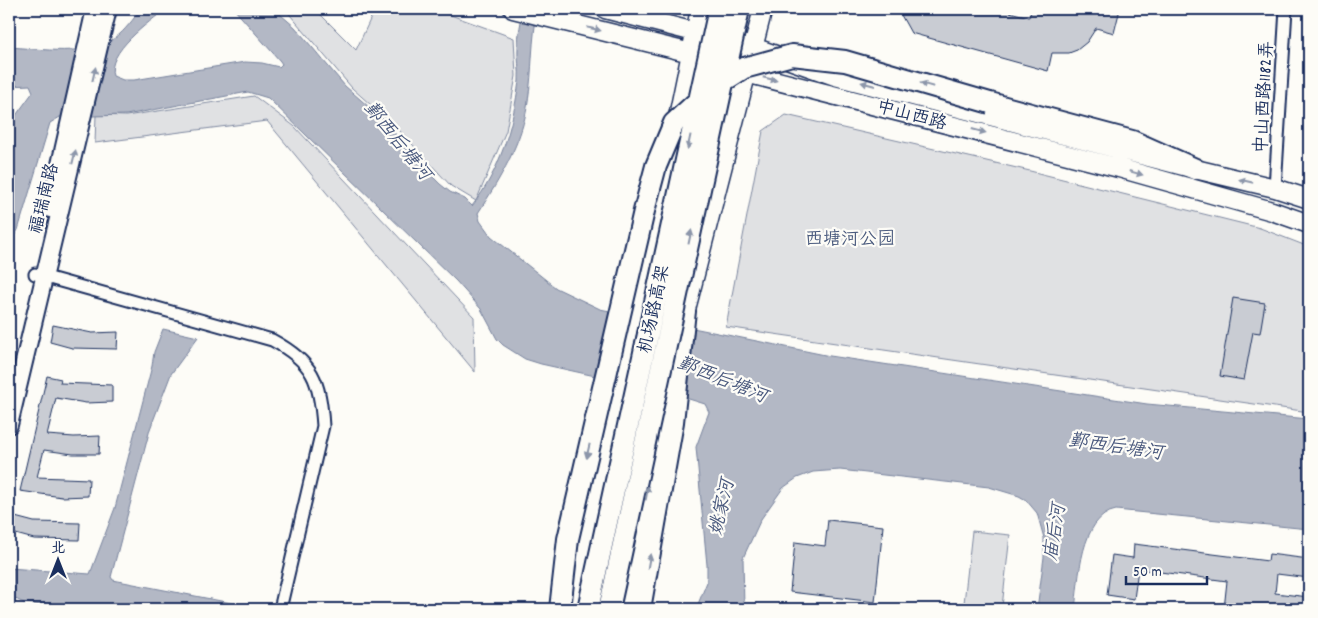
<svg xmlns="http://www.w3.org/2000/svg" width="1318" height="618" font-family="Dekko,'LXGW WenKai TC',sans-serif">
	<style>
		.green { fill: #e0e1e3; stroke: #7e88a0 }
		.water { fill: #b3b8c5; stroke: #76819c }
		.building { fill: #c9ccd3; stroke: #1b2f5e }
		.lines { fill: none; stroke-linecap: round; stroke-linejoin: round }
		.street-casing { stroke: #1b2f5e; stroke-width: 15 }
		.secondary-casing { stroke: #1b2f5e; stroke-width: 20 }
		.primary-casing { stroke: #1b2f5e; stroke-width: 21 }
		.highway-casing { stroke: #1b2f5e; stroke-width: 24 }
		.street { stroke: #fdfcf7; stroke-width: 11 }
		.secondary { stroke: #fdfcf7; stroke-width: 16 }
		.primary { stroke: #fdfcf7; stroke-width: 18 }
		.highway { stroke: #fdfcf7; stroke-width: 20 }
		.highway-bridge-casing { stroke: #1b2f5e; stroke-width: 24; stroke-linecap: butt }
		.highway-bridge { stroke: #fdfcf7; stroke-width: 20 }
		.oneway { fill: #8c96aa }
		.labels { text-anchor: middle; stroke-width: 4.5; stroke-linejoin: round; paint-order: stroke }
		.street-label { font-size: 18px; fill: #1b2f5e; stroke: #fdfcf7 }
		.park-label { font-size: 18px; fill: #4c5c7f; stroke: #fdfcf7 }
		.water-label { font-size: 19px; font-style: italic; fill: #49587d; stroke: #fdfcf7 }
	</style>
	<rect width="100%" height="100%" fill="#fdfcf7"/>
	<filter id="ink" filterUnits="userSpaceOnUse"><feTurbulence type="fractalNoise" baseFrequency=".02" numOctaves="2"/><feDisplacementMap in="SourceGraphic" scale="10" xChannelSelector="R" yChannelSelector="G"/><feConvolveMatrix kernelMatrix="1 2 1 2 8 2 1 2 1" color-interpolation-filters="sRGB"/></filter>
	<g filter="url(#ink)">
		<!-- green -->
		<path class="green" d="M 285,9 L 315,9 L 356,50 L 375,9 L 434,9 L 514,38 L 516,76 L 506,131 L 476,201 L 451,186 L 400,131 L 352,88 Z
			M 254,96 L 294,126 L 474,317 L 475,372 L 267,121 L 95,143 L 96,115 L 126,116 Z
			M 786,115 L 1030,171 L 1260,228 L 1309,247 L 1309,412 L 726,327 L 763,131 Z
			M 972,531 L 1010,535 L 1002,607 L 964,603 Z"/>
		<!-- water -->
		<path class="water" d="M 141,9 L 166,9 C 149,22 106,52 113,76 L 123,80 L 134,80 L 245,62 L 262,63 L 279,67 L 282,64 L 280,61 L 234,9 L 274,9 L 295,27 L 345,86 L 385,121 L 415,159 L 440,184 L 450,192 L 465,199 L 472,206 C 500,171 513,126 519,81 C 520,69 517,58 518,47 C 518,34 521,21 524,9 L 538,9 C 531,41 533,69 528,101 C 523,141 500,179 478,213 L 480,221 L 491,236 L 556,288 L 600,309 L 830,356 L 1147,404 L 1309,419 L 1309,529 L 1116,510 C 1080,517 1079,579 1075,609 L 1037,609 L 1044,557 L 1044,538 L 1037,513 L 1026,500 L 1019,496 L 989,487 L 840,470 L 813,472 L 797,478 L 783,488 L 761,519 L 743,558 L 744,609 L 696,609 L 707,582 L 707,565 L 696,447 L 709,412 L 705,404 L 663,391 L 541,364 L 525,359 L 503,345 L 497,339 L 481,309 L 456,281 L 268,98 L 248,92 L 126,115 L 60,117 L 50,123 L 18,230 L 9,243 L 9,125 L 33,92 L 30,85 L 9,86 L 9,47 C 42,49 86,57 115,38 C 125,31 134,18 141,9 Z
			M 163,329 L 198,337 L 171,374 L 150,429 L 111,577 L 113,580 L 262,609 L 83,609 L 24,603 L 9,596 L 9,568 L 90,574 L 115,508 L 152,366 L 154,352 Z"/>
		<!-- building -->
		<path class="building" d="M 903,9 L 998,9 L 1029,17 L 1032,9 L 1120,9 L 1114,33 L 1096,28 L 1087,42 L 1077,50 L 1069,53 L 1052,53 L 1048,71 L 911,33 L 901,15 Z
			M 1233,298 L 1265,303 L 1260,333 L 1253,332 L 1244,380 L 1220,376 Z
			M 53,325 L 92,333 L 118,332 L 117,349 L 72,348 L 50,342 Z
			M 47,376 L 61,379 L 60,383 L 112,385 L 112,402 L 86,403 L 56,398 L 47,435 L 74,437 L 100,436 L 99,454 L 73,454 L 44,450 L 37,477 L 89,479 L 88,496 L 62,497 L 20,491 Z
			M 15,517 L 34,522 L 80,523 L 79,540 L 34,539 L 12,533 Z
			M 828,520 L 883,526 L 875,602 L 790,592 L 795,542 L 825,546 Z
			M 1134,544 L 1268,561 L 1269,554 L 1309,559 L 1309,578 L 1277,574 L 1275,593 L 1309,597 L 1309,609 L 1224,609 L 1227,581 L 1138,569 L 1134,599 L 1107,595 L 1112,555 L 1133,558 Z"/>
		<g class="lines">
			<defs>
				<path id="street" d="M 1275,188 L 1286,9
					M 35,274 L 272,340 C 313,362 320,380 323,426 L 280,609"/>
				<path id="secondary" d="M 50,209 L 95,9
					M 9,425 L 108,9"/>
				<path id="primary" d="M 513,9 L 691,53 L 746,73 L 1119,168 L 1272,211 L 1309,224
					M 605,9 L 753,47 L 835,76 L 1195,169 L 1275,188 L 1309,199
					M 637,317 L 700,9
					M 682,325 L 763,9
					M 623,609 L 669,387"/>
				<path id="highway" d="M 990,103 L 1132,141 L 1195,169
					M 641,257 L 658,207
					M 569,609 L 574,597 L 633,298
					M 640,609 L 673,422 L 685,311"/>
			</defs>
			<!-- street casing -->
			<use href="#street" class="street-casing"/>
			<!-- secondary casing -->
			<use href="#secondary" class="secondary-casing"/>
			<!-- primary casing -->
			<use href="#primary" class="primary-casing"/>
			<!-- highway casing -->
			<use href="#highway" class="highway-casing"/>
			<!-- street -->
			<use href="#street" class="street"/>
			<!-- secondary -->
			<use href="#secondary" class="secondary"/>
			<!-- primary -->
			<use href="#primary" class="primary"/>
			<!-- highway -->
			<use href="#highway" class="highway"/>
			<defs>
				<path id="highway-bridge" d="M 560,609 L 568,539 L 644,211 L 656,166 L 674,123 L 711,89 L 744,68 L 792,55 L 845,61 L 990,103
					M 588,609 L 719,9
					M 609,609 L 739,9"/>
			</defs>
			<!-- highway-bridge casing -->
			<use href="#highway-bridge" class="highway-bridge-casing"/>
			<!-- highway-bridge -->
			<use href="#highway-bridge" class="highway-bridge"/>
		</g>
		<!-- one-way arrows -->
		<defs><path id="oneway-solid" d="M-6-.8H1V-3.2L6.5 0L1 3.2V.8H-6Z" transform="scale(1.25)"/></defs>
		<g class="oneway">
			<use href="#oneway-solid" transform="translate(594 29) rotate(14)"/>
			<use href="#oneway-solid" transform="translate(94 74) rotate(-77)"/>
			<use href="#oneway-solid" transform="translate(770 79) rotate(14)"/>
			<use href="#oneway-solid" transform="translate(868 84) rotate(-165)"/>
			<use href="#oneway-solid" transform="translate(927 85) rotate(-164)"/>
			<use href="#oneway-solid" transform="translate(979 131) rotate(15)"/>
			<use href="#oneway-solid" transform="translate(689 142) rotate(102)"/>
			<use href="#oneway-solid" transform="translate(74 157) rotate(-76)"/>
			<use href="#oneway-solid" transform="translate(1136 173) rotate(16)"/>
			<use href="#oneway-solid" transform="translate(1246 181) rotate(-167)"/>
			<use href="#oneway-solid" transform="translate(690 237) rotate(-78)"/>
			<use href="#oneway-solid" transform="translate(588 451) rotate(103)"/>
			<use href="#oneway-solid" transform="translate(647 493) rotate(-79)"/>
			<use href="#oneway-solid" transform="translate(649 561) rotate(-80)"/>
		</g>
	</g>
	<g class="labels">
		<!-- street labels -->
		<g class="street-label">
			<text transform="translate(1263 97) rotate(-87)" y="6">中山西路1182弄</text>
			<text transform="translate(912 114) rotate(15)" y="6">中山西路</text>
			<text transform="translate(43 198) rotate(-76)" y="6">福瑞南路</text>
			<text transform="translate(653 309) rotate(-78)" y="6">机场路高架</text>
		</g>
		<!-- park labels -->
		<g class="park-label">
			<text x="850" y="244">西塘河公园</text>
		</g>
		<!-- water labels -->
		<g class="water-label">
			<text transform="translate(399 140) rotate(51)" y="7">鄞西后塘河</text>
			<text transform="translate(723 378) rotate(22)" y="7">鄞西后塘河</text>
			<text transform="translate(1116 445) rotate(8)" y="7">鄞西后塘河</text>
			<text transform="translate(720 507) rotate(-77)" y="7">姚家河</text>
			<text transform="translate(1053 532) rotate(-81)" y="7">庙后河</text>
		</g>
	</g>
	<!-- margin -->
	<rect width="1318" height="618" fill="none" stroke="#fdfcf7" stroke-width="30"/>
	<rect x="15" y="15" width="1288" height="588" fill="none" stroke="#1b2f5e" stroke-width="2" filter="url(#ink)"/>
	<!-- north arrow -->
	<g transform="translate(58 560)" stroke="#fdfcf7" stroke-width="4" paint-order="stroke">
	<path d="M0-4L9 19L0 12L-9 19Z" fill="#1b2f5e"/>
	<text y="-8" font-size="14" font-weight="bold" text-anchor="middle" fill="#1b2f5e">北</text>
	</g>
	<!-- scale -->
	<path d="M1126 576v8h81v-8" fill="none" stroke="#1b2f5e" stroke-width="2.5"/>
	<text x="1133" y="576" font-size="15" fill="#1b2f5e" stroke="#fdfcf7" stroke-width="4" paint-order="stroke">50 m</text>
</svg>
